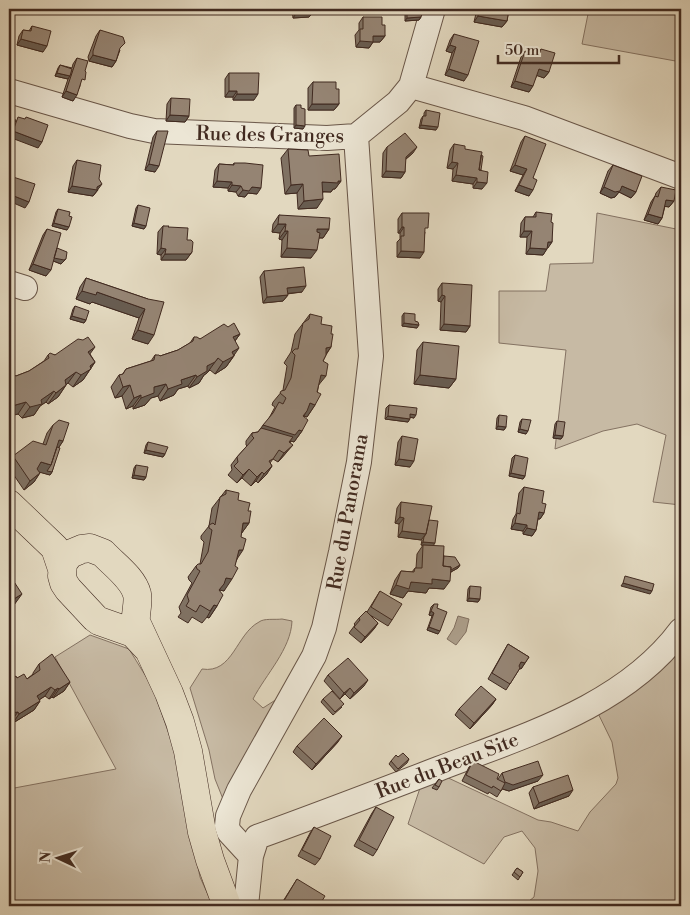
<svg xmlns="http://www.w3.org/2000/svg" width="690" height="915" font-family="'Libre Bodoni',serif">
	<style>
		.green { fill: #c7baa4; stroke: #847262 }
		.water { fill: #ab9d89; stroke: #816f5f }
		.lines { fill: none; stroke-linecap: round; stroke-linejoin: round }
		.minor-casing { stroke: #695648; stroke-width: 26 }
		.major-casing { stroke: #412a20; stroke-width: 29 }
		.minor { stroke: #ece6d5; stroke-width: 24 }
		.major { stroke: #e2d8bf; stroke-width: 28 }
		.wall { fill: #807263; stroke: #412a20 }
		.shaded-wall { fill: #685c50; stroke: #412a20 }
		.building { fill: #958473; stroke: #412a20 }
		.labels { text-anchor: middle; stroke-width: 4; stroke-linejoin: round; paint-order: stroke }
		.street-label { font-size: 20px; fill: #412a20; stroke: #ece6d5 }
	</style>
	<rect width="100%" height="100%" fill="#e2d8bf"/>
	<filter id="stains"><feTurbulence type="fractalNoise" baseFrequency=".004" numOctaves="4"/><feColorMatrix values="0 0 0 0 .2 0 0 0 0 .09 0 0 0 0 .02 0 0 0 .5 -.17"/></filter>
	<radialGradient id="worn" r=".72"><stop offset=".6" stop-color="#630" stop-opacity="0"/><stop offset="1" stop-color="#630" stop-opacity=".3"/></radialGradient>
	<!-- green -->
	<path class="green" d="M 589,9 L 681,9 L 681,62 L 582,44 Z
		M 597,213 L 681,230 L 681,505 L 653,502 L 666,435 L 637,424 L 603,431 L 555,449 L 566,350 L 499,343 L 499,291 L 546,291 L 550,264 L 593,263 Z
		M 282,619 L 292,621 C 291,649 266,674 253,699 L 263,708 L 277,699 L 223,799 L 215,779 L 209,750 L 190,688 L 202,669 C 233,674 236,634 259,622 C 264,618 275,620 282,619 Z
		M 90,635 L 129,649 L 153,688 L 173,746 L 200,877 L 213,906 L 9,906 L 9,789 L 116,769 L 55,657 Z
		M 681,637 L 681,906 L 523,906 L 534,897 L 538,871 L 535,848 L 522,831 L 504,837 L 484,864 L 408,824 L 421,785 L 442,775 L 538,820 L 551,822 L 578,831 L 590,812 L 616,784 L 618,778 L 612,742 L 593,703 Z"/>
	<!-- water -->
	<path class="water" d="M 458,616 L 469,619 L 466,632 L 456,645 L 447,639 L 454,628 Z"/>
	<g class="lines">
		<defs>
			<path id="minor" d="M 411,86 L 433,9
				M 9,91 L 130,126 L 154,131 L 327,138 L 356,136 L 398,102 L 411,86 L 524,118 L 681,177
				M 9,283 L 25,288
				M 251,856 L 229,832 L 227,826 L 228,816 L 239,790 L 314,656 L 324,628 L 341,552 L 359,462 L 371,356 L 356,136
				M 246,906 L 251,856 L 257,837 C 318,815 378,792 438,769 C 523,736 624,707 681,630"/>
			<path id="major" d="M 9,504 L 55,548 L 62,569
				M 147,648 L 133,633 L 99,621 L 95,618 L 68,589 L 64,583 L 62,576 L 63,563 L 70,554 L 82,549 L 90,548 L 103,553 C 114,565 133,578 137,594 C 139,603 135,613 136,622 L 169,693 L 180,722 L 188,751 L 202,832 L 210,860 L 227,906"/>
		</defs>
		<!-- minor casing -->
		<use href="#minor" class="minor-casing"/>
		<!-- major casing -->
		<use href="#major" class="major-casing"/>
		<!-- minor -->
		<use href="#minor" class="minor"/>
		<!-- major -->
		<use href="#major" class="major"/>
	</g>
	<!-- wall -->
	<path class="wall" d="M 292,9 L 313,9 L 314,11 L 309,17 L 293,18 Z
		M 407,9 L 421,17 L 419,20 L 405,21 L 405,12 Z
		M 477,9 L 509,9 L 507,21 L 502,27 L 474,22 Z
		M 363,17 L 382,25 L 385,36 L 380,42 L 373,42 L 369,48 L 356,47 L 355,35 L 359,30 L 359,23 Z
		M 32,26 L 43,52 L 17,45 L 19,36 L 23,30 L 29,31 Z
		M 100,30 L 120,50 L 116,61 L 112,67 L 89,61 L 88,57 L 96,36 Z
		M 454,34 L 464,81 L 445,75 L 452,53 L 446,51 L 450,40 Z
		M 541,49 L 549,72 L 544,78 L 537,75 L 529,92 L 511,87 L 521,57 L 525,51 L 537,55 Z
		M 77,58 L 80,86 L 73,101 L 62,97 L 68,79 L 55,76 L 58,68 L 60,65 L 72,68 L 73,64 Z
		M 229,73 L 254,100 L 233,100 L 233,97 L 225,97 L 225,79 Z
		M 313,82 L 336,89 L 339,104 L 334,110 L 308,110 L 308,88 Z
		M 171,98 L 189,116 L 185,122 L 166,121 L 167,104 Z
		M 296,105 L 303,129 L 294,128 L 294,108 Z
		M 426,110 L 436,130 L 419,128 L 421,119 L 423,116 L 424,116 L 424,113 Z
		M 157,131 L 155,172 L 145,170 L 153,137 Z
		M 525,136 L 533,178 L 529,196 L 515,191 L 523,175 L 510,171 L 521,142 Z
		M 454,144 L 465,149 L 481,170 L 482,189 L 473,188 L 473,184 L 452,181 L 453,169 L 447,168 L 450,150 Z
		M 387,147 L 413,153 L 405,160 L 405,172 L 401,178 L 382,177 L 383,153 Z
		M 288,149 L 341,181 L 335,189 L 333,189 L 331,192 L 323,192 L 317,208 L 298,209 L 297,193 L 285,194 L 281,158 Z
		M 77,160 L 98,190 L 93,196 L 68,192 L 73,166 Z
		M 234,163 L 257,194 L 248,193 L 245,197 L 238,196 L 236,192 L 228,191 L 228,188 L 213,187 L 215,170 L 219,164 L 233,165 Z
		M 613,165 L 636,192 L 631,198 L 619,192 L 615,197 L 611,198 L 600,193 L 608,171 Z
		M 661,187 L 674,201 L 669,207 L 665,206 L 662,218 L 658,224 L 644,220 L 651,202 L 655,196 L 656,193 Z
		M 138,205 L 146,226 L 144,229 L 132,226 L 136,208 Z
		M 58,209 L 67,230 L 52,226 L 56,212 Z
		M 536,212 L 551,222 L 552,242 L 547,248 L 543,255 L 526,254 L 527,237 L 520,237 L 521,223 L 525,217 L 533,217 Z
		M 402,213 L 425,232 L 420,258 L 397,257 L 397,242 L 400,239 L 400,233 L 398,233 L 398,219 Z
		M 279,215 L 329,229 L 323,238 L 319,238 L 311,258 L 281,257 L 282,240 L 279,239 L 280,233 L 272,232 L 273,224 Z
		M 163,226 L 168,227 L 187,240 L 192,252 L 186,260 L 161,260 L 161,255 L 157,254 L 158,232 Z
		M 47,229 L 63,262 L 61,264 L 53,261 L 46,276 L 29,270 L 43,235 Z
		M 264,271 L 302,292 L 287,294 L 288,295 L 283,301 L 263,303 L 260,277 Z
		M 86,278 L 148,299 L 148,344 L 132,339 L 139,318 L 92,302 L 90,304 L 76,299 L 80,287 Z
		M 442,283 L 470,326 L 466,332 L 440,330 L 441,302 L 438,301 L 438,289 Z
		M 75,306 L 86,320 L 84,323 L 70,319 L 73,309 Z
		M 404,313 L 415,321 L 417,328 L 402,326 L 402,316 Z
		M 310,314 L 321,324 L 331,334 L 331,347 L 326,355 L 323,361 L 315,405 L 307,417 L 304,416 L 304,417 L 302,431 L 294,442 L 291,441 L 290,443 L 286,453 L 278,462 L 273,459 L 270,463 L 272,466 L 266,475 L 258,483 L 256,481 L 251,486 L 242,478 L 237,483 L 228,475 L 232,470 L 231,465 L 237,457 L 247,446 L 246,445 L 246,441 L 252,433 L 258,432 L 268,420 L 275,407 L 272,405 L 273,402 L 283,390 L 287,366 L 284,363 L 291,352 L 295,334 Z
		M 240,334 L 235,341 L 234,356 L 226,367 L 215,374 L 210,370 L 207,373 L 204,375 L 199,383 L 189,388 L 188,386 L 178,389 L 174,395 L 160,401 L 158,396 L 151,398 L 145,405 L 133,409 L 133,406 L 126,409 L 122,396 L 115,398 L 111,387 L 119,375 L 122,375 L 126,369 L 151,361 L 155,355 L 160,356 L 178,350 L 190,343 L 194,337 L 200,339 Z
		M 423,342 L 456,379 L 449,388 L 414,384 L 417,350 Z
		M 90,354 L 95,362 L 83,380 L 73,387 L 68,383 L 66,385 L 58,397 L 48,404 L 46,402 L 40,406 L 34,415 L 22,418 L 18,414 L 10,416 L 9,417 L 9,377 L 10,375 L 16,376 L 29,371 L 44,361 L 48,355 Z
		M 389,405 L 414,418 L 410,417 L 408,422 L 385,419 L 386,408 Z
		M 499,415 L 506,427 L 504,430 L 496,429 L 497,418 Z
		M 522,419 L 526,434 L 518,432 L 520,422 Z
		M 557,421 L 563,436 L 561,439 L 553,438 L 555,424 Z
		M 53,425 L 63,441 L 59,447 L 52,472 L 50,475 L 40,472 L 34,482 L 24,490 L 9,468 L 9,463 L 13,456 L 43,444 L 47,433 Z
		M 402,436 L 410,467 L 395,465 L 398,442 Z
		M 148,442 L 165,454 L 163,457 L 144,453 L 146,445 Z
		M 515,455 L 525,476 L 523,479 L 509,476 L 512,458 Z
		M 136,465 L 146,477 L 144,480 L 132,478 L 134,468 Z
		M 524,487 L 542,503 L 544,513 L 540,519 L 538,519 L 536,530 L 532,536 L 523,534 L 523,531 L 511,529 L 513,519 L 516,514 L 519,493 Z
		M 226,490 L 248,511 L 249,523 L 241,534 L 237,559 L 224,591 L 220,590 L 219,591 L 217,606 L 209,618 L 207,617 L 202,623 L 192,617 L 188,623 L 178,617 L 181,613 L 179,607 L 192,583 L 189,580 L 188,577 L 196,566 L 200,564 L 204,542 L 201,539 L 201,536 L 209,526 L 212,508 Z
		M 401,502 L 429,520 L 433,546 L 444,556 L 460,565 L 458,568 L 451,572 L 444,589 L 429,588 L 426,593 L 408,591 L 403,598 L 390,594 L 395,580 L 401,571 L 412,572 L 415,568 L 416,568 L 417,554 L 423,545 L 421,545 L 422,540 L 398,537 L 399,524 L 395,523 L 397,508 Z
		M 470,586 L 480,599 L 478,602 L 467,601 L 468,589 Z
		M 380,591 L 392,620 L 388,626 L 370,615 L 378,623 L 374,629 L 361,643 L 349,633 L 355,625 L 354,624 L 359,618 L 367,612 Z
		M 434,604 L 437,608 L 438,634 L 427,630 L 432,616 L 429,615 L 431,607 Z
		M 508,644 L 529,657 L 521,669 L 520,668 L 506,690 L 488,679 Z
		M 39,664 L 70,682 L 64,691 L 53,698 L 52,697 L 49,699 L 45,696 L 39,700 L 40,701 L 34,710 L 13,723 L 11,721 L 9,721 L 9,680 L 17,678 L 27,679 L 33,674 L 33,673 Z
		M 328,675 L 364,686 L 350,699 L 345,694 L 340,699 L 324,681 Z
		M 323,699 L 342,707 L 333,715 L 321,702 Z
		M 496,699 L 492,705 L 470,729 L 455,715 L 459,709 Z
		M 338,742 L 312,770 L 293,752 L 297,746 Z
		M 398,757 L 409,759 L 407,763 L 396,772 L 389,764 L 391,761 Z
		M 473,761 L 497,779 L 498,779 L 502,773 L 538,781 L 509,791 L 502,789 L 497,797 L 489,792 L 488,794 L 462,781 L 469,767 Z
		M 439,779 L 439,787 L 437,790 L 432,788 Z
		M 533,787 L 569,796 L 534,809 L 529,793 Z
		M 376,807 L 377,850 L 373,856 L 354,846 L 372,813 Z
		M 314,827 L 320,859 L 315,865 L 298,856 L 310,833 Z
		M 517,868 L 523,872 L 518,880 L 512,875 Z
		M 297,879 L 319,906 L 280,906 Z"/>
	<!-- shaded-wall -->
	<path class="shaded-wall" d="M 314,11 L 309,17 L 293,18 L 297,12 Z
		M 478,16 L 507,21 L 502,27 L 474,22 Z
		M 421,17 L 419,20 L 405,21 L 407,18 Z
		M 373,36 L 385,36 L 380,42 L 373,42 L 369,48 L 356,47 L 360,41 Z
		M 21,39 L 47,46 L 43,52 L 17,45 Z
		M 450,45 L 456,47 L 452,53 L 446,51 Z
		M 93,55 L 116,61 L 112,67 L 89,61 Z
		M 449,69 L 468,75 L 464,81 L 445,75 Z
		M 539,69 L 549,72 L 544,78 L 535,75 Z
		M 57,73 L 70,76 L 68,79 L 55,76 Z
		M 515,81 L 533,86 L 529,92 L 511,87 Z
		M 66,91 L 77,95 L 73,101 L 62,97 Z
		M 229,91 L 237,91 L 233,97 L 225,97 Z
		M 237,94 L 258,94 L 254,100 L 233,100 Z
		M 312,104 L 339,104 L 334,110 L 308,110 Z
		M 170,115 L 189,116 L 185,122 L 166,121 Z
		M 296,125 L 305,126 L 303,129 L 294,128 Z
		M 421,125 L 438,127 L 436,130 L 419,128 Z
		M 13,131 L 42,142 L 38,148 L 9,137 L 9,133 L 11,134 Z
		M 417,147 L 413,153 L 401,163 L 406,157 Z
		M 452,162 L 458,163 L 453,169 L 447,168 Z
		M 149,164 L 159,166 L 155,172 L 145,170 Z
		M 515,165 L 527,169 L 523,175 L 510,171 Z
		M 386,171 L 405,172 L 401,178 L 382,177 Z
		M 456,175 L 477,178 L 473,184 L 452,181 Z
		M 217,181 L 232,182 L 228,188 L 213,187 Z
		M 341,181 L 335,189 L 333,189 L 331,192 L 316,191 L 322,182 Z
		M 477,182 L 487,183 L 482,189 L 473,188 Z
		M 102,184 L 93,196 L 68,192 L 72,186 L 97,187 Z
		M 303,184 L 297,193 L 285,194 L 291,185 Z
		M 232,185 L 241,186 L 236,192 L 228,191 Z
		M 519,185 L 533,190 L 529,196 L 515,191 Z
		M 622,186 L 636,192 L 631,198 L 619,192 L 615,197 L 611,198 L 600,193 L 604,187 Z
		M 252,187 L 261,188 L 257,194 L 248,193 L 245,197 L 238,196 L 243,190 Z
		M 9,194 L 29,202 L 25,208 L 9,201 Z
		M 323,199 L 317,208 L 298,209 L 304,201 Z
		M 666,200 L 674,201 L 669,207 L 662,206 Z
		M 648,214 L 662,218 L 658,224 L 644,220 Z
		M 54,223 L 69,227 L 67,230 L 52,226 Z
		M 134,223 L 146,226 L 144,229 L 132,226 Z
		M 278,224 L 286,224 L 280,233 L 272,232 Z
		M 402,227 L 404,227 L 400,233 L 398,233 Z
		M 317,229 L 329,229 L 323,238 L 311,237 Z
		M 285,231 L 288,231 L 282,240 L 279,239 Z
		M 524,231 L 532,231 L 527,237 L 520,237 Z
		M 548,242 L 552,242 L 548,248 L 543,248 Z
		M 161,248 L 166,249 L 161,255 L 157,254 Z
		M 287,248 L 317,250 L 311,258 L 281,257 Z
		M 530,248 L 547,249 L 543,255 L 526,254 Z
		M 401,251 L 424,252 L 420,258 L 397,257 Z
		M 192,252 L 186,260 L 161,260 L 165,254 Z
		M 54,257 L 66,259 L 61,264 L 51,260 Z
		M 33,264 L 51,270 L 46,276 L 29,270 Z
		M 306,286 L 302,292 L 282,294 L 287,288 Z
		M 82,291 L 97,292 L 145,309 L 139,318 L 92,302 L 90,304 L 76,299 Z
		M 288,295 L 283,301 L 263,303 L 267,297 Z
		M 442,295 L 445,296 L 441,302 L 438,301 Z
		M 72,316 L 86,320 L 84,323 L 70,319 Z
		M 404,323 L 419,325 L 417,328 L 402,326 Z
		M 444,324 L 470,326 L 466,332 L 440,330 Z
		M 138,330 L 154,335 L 148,344 L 132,339 Z
		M 240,334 L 232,345 L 233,337 Z
		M 95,347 L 87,358 L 88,352 Z
		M 331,347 L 323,358 L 326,348 Z
		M 239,348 L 226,367 L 215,374 L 223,362 L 232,352 Z
		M 218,358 L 207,373 L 204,375 L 199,383 L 189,388 L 197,377 L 207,366 Z
		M 95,362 L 83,380 L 73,387 L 81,375 L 90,366 Z
		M 76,372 L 68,383 L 57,392 L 65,380 Z
		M 196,375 L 188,386 L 178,389 L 174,395 L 160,401 L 168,389 L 181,380 Z
		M 321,375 L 326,376 L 317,387 Z
		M 420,375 L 456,379 L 449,388 L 414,384 Z
		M 166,384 L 158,396 L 151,398 L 145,405 L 133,409 L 141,398 L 154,387 Z
		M 66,385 L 58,397 L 48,404 L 56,393 Z
		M 130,385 L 122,396 L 115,398 L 123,387 Z
		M 54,391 L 46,402 L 40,406 L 34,415 L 22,418 L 30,407 Z
		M 141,395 L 133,406 L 126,409 L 134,398 Z
		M 26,402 L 18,414 L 10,416 L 9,417 L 9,410 L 12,406 Z
		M 310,403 L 315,405 L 307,417 L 304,416 Z
		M 410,414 L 416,415 L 414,418 L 408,417 Z
		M 388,416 L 410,419 L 408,422 L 385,419 Z
		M 263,425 L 299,430 L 302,431 L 294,442 L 291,441 L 283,451 L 255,437 Z
		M 498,426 L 506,427 L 504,430 L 496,429 Z
		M 520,429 L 528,431 L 526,434 L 518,432 Z
		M 555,435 L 563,436 L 561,439 L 553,438 Z
		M 59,440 L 63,441 L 57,450 L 54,449 Z
		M 293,445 L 286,453 L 278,462 L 284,453 Z
		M 146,450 L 165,454 L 163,457 L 144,453 Z
		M 399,459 L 414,461 L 410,467 L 395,465 Z
		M 41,462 L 51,465 L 52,472 L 50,475 L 35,471 Z
		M 272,466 L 266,475 L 258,483 L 264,474 Z
		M 249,469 L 242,478 L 237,483 L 243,475 Z
		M 262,472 L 256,481 L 251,486 L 257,477 Z
		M 40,473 L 34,482 L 24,490 L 30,481 Z
		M 511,473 L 525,476 L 523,479 L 509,476 Z
		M 134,475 L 146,477 L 144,480 L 132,478 Z
		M 539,512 L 544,513 L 540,519 L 535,518 Z
		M 400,517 L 404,518 L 399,524 L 395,523 Z
		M 243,523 L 249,523 L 241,534 Z
		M 515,523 L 527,525 L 523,531 L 511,529 Z
		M 527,528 L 536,530 L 532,536 L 523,534 Z
		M 402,531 L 426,534 L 421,540 L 398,537 Z
		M 423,542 L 435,543 L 433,546 L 421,545 Z
		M 239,550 L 243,550 L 235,562 Z
		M 460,565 L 458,568 L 445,575 L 439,572 Z
		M 226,578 L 232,579 L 224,591 L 220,590 L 216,596 Z
		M 432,579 L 450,581 L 444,589 L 429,588 L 426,593 L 408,591 L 403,598 L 390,594 L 396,585 Z
		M 623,583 L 652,591 L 650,594 L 621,586 Z
		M 22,594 L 14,605 L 9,608 L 9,602 Z
		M 469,598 L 480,599 L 478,602 L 467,601 Z
		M 214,605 L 217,606 L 209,618 L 207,617 Z
		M 431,611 L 434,613 L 432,616 L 429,615 Z
		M 378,623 L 374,629 L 361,643 L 365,637 Z
		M 429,627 L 440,631 L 438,634 L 427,630 Z
		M 521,662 L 525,663 L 521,669 L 517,668 Z
		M 368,680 L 364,686 L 350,699 L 354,693 Z
		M 70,682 L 64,691 L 53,698 L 59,689 Z
		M 51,687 L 45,696 L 31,705 L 37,696 Z
		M 58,688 L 52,697 L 49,699 L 55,690 Z
		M 350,688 L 345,694 L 340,699 L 344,693 Z
		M 496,699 L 492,705 L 470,729 L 474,723 Z
		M 40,701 L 34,710 L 13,723 L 19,714 Z
		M 18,712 L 11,721 L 9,721 L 9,715 L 10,713 Z
		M 342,736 L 338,742 L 312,770 L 316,764 Z
		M 543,775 L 538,781 L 509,791 L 500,788 L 505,782 Z
		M 573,790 L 569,796 L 534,809 L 539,803 Z"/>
	<!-- building -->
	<path class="building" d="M 297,9 L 313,9 L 314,11 L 297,12 Z
		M 407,9 L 424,9 L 421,17 L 407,18 Z
		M 479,9 L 509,9 L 507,21 L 478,16 Z
		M 363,17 L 382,17 L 382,25 L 385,25 L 385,36 L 373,36 L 373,42 L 360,41 L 360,29 L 363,29 Z
		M 32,26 L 51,31 L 47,46 L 21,39 L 23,30 L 31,31 Z
		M 100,30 L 123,37 L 125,43 L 120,48 L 116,61 L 93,55 L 93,51 Z
		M 454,34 L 479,41 L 468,75 L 449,69 L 456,47 L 450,45 Z
		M 541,49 L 555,53 L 549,72 L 539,69 L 533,86 L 515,81 L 525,51 L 539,55 Z
		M 77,58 L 88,61 L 85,71 L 86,72 L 85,80 L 82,79 L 77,95 L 66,91 Z
		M 60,65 L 72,69 L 70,76 L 57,73 Z
		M 229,73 L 259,73 L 258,94 L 237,94 L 237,91 L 229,91 Z
		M 313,82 L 336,82 L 336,89 L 339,89 L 339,104 L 312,104 Z
		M 171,98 L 190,99 L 189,116 L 170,115 Z
		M 296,105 L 301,105 L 301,108 L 305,109 L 305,126 L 296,125 Z
		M 426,110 L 440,113 L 438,127 L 421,125 L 423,116 L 426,116 Z
		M 18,117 L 25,119 L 26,117 L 48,125 L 42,142 L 13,131 Z
		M 9,118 L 16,120 L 11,134 L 9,133 Z
		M 157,131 L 168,131 L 159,166 L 149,164 Z
		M 405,133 L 417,147 L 406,157 L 405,172 L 386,171 L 387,147 Z
		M 525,136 L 546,144 L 533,178 L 537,180 L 533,190 L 519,185 L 527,169 L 515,165 Z
		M 454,144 L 465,146 L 465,149 L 482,152 L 479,170 L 488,172 L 487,183 L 477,182 L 477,178 L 456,175 L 458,163 L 452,162 Z
		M 288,149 L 308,150 L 309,156 L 339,154 L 341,181 L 338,181 L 338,183 L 322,182 L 323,199 L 304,201 L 303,184 L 291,185 Z
		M 481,155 L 483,156 L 481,170 L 479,170 Z
		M 77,160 L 101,165 L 99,179 L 102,184 L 97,187 L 97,190 L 72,186 Z
		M 234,163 L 245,163 L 263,165 L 261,188 L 252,187 L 249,191 L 243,190 L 241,186 L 232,185 L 232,182 L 217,181 L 219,164 L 234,165 Z
		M 613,165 L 642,176 L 636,192 L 622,186 L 620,191 L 615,192 L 604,187 Z
		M 9,177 L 12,178 L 13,177 L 35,184 L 29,202 L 9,194 Z
		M 661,187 L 676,190 L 674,201 L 666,200 L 662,218 L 648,214 L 655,196 L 658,197 Z
		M 138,205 L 150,208 L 146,226 L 134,223 Z
		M 58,209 L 70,212 L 69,216 L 72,217 L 69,227 L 54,223 Z
		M 536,212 L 552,214 L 551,222 L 553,223 L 552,242 L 548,242 L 547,249 L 530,248 L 532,231 L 524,231 L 525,217 L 536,217 Z
		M 402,213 L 429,213 L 428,228 L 425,228 L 424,252 L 401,251 L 401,236 L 404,236 L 404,227 L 402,227 Z
		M 279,215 L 330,218 L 329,229 L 317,229 L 317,232 L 320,233 L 317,250 L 287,248 L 288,231 L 285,231 L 286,224 L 278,224 Z
		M 163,226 L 169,226 L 168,227 L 188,228 L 187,240 L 191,240 L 193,242 L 192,252 L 190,254 L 165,254 L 166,249 L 161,248 Z
		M 47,229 L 61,233 L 51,270 L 33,264 Z
		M 57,248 L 67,252 L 66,259 L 64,260 L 54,258 Z
		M 304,267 L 306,286 L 287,288 L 288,295 L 267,297 L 264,271 Z
		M 86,278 L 148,299 L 164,302 L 154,335 L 138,330 L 145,309 L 97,292 L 96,295 L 82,291 Z
		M 442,283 L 472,285 L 470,326 L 444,324 L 445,296 L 442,295 Z
		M 75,306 L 89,311 L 86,320 L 72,316 Z
		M 404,313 L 415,314 L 415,321 L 418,322 L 419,325 L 404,323 Z
		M 310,314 L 322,317 L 321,324 L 332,326 L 331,334 L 333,334 L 331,347 L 326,348 L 326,355 L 323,361 L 328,364 L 326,376 L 321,375 L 317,392 L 321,394 L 315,405 L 310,403 L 307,411 L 303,416 L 308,420 L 302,431 L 299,430 L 295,435 L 263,425 L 273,413 L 279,402 L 283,404 L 286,398 L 280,393 L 281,391 L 285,390 L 291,378 L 295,355 L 292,352 L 295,349 L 298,349 L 303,323 L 309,319 Z
		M 234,323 L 240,334 L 233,337 L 239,348 L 232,352 L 234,356 L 223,362 L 218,358 L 215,362 L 207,366 L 207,371 L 197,377 L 196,375 L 181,380 L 182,384 L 168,389 L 166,384 L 154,387 L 154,393 L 141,398 L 141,395 L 134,398 L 130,385 L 123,387 L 119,375 L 123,374 L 126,369 L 154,360 L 155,355 L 159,355 L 160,356 L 178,350 L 193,341 L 194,337 L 197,337 L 200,339 L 224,324 L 228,327 Z
		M 88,337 L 95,347 L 88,352 L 95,362 L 90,366 L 91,369 L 81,375 L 76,372 L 65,380 L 66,385 L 56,393 L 54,391 L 41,400 L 42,404 L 30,407 L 26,402 L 12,406 L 12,413 L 9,414 L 9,380 L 10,379 L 10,375 L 12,374 L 16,376 L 29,371 L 49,358 L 48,355 L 50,353 L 55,355 L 78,339 L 83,340 Z
		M 423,342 L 459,346 L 456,379 L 420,375 Z
		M 389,405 L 417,408 L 416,415 L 410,414 L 410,419 L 388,416 Z
		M 499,415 L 507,416 L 506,427 L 498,426 Z
		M 522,419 L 531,420 L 528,431 L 520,429 Z
		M 59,420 L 69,423 L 63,441 L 59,440 L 51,465 L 41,462 L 37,469 L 40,473 L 30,481 L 13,456 L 33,441 L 46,445 L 53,425 Z
		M 557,421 L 565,422 L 563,436 L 555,435 Z
		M 261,428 L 293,437 L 289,442 L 293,445 L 284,453 L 279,450 L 273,459 L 269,461 L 272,466 L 264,474 L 262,472 L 257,477 L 249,469 L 243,475 L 234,466 L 238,462 L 237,457 L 254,438 L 252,436 L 252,433 L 258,432 Z
		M 402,436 L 418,439 L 414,461 L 399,459 Z
		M 148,442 L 168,447 L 165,454 L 146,450 Z
		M 57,447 L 60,448 L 52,472 L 47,471 L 51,465 Z
		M 515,455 L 528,458 L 525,476 L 511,473 Z
		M 136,465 L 148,467 L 146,477 L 134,475 Z
		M 524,487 L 544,491 L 542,503 L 546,504 L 544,513 L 539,512 L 536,530 L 527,528 L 527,525 L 515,523 L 517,513 L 520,514 Z
		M 226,490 L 239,493 L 238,500 L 250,503 L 248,511 L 251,511 L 249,523 L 243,523 L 241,537 L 246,539 L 243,550 L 239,550 L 235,566 L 238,568 L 232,579 L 226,578 L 224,584 L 219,590 L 223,595 L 217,606 L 214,605 L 210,611 L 200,605 L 196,612 L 186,606 L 189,601 L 187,595 L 200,571 L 197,569 L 196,566 L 198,564 L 201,564 L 208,552 L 212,530 L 209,528 L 209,525 L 213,523 L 215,525 L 220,497 L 226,494 Z
		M 401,502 L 432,506 L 426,534 L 402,531 L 404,518 L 400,517 Z
		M 429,520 L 438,521 L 435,543 L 423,542 L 424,537 L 426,534 Z
		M 423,545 L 444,546 L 443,566 L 451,567 L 450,581 L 432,579 L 432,584 L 411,582 L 409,589 L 396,585 L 401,571 L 414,572 L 415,568 L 422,568 Z
		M 444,556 L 455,557 L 460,565 L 451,570 L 451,567 L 443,566 Z
		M 9,574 L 22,594 L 9,602 Z
		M 625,576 L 654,584 L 652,591 L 623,583 Z
		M 470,586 L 481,587 L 480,599 L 469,598 Z
		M 380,591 L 402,604 L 392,620 L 371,607 Z
		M 434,604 L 438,604 L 437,608 L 447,612 L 440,631 L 429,627 L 434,613 L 431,611 Z
		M 366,611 L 378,623 L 365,637 L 354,627 L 360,620 L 359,618 Z
		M 508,644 L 529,657 L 525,663 L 521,662 L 519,666 L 520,668 L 510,684 L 492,673 Z
		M 52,654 L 70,682 L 59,689 L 58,688 L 55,690 L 51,687 L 37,696 L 40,701 L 19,714 L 18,712 L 10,713 L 9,711 L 9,680 L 16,676 L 17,678 L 24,674 L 27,679 L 40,670 L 39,664 Z
		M 348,658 L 368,680 L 354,693 L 350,688 L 344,693 L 328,675 Z
		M 481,686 L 496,699 L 474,723 L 459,709 Z
		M 332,691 L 344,704 L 335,712 L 323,699 Z
		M 324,718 L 342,736 L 316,764 L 297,746 Z
		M 403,753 L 409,759 L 398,769 L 391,761 L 396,755 L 398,757 Z
		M 473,761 L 499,774 L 497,779 L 505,783 L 501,791 L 493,786 L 492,788 L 466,775 Z
		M 538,761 L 543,775 L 513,785 L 505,782 L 502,773 Z
		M 568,775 L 573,790 L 539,803 L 533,787 Z
		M 439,779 L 442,781 L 439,787 L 435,785 Z
		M 376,807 L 394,817 L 377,850 L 359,840 Z
		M 314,827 L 331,836 L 320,859 L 302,850 Z
		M 517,868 L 523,872 L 520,877 L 514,872 Z
		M 297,879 L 325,896 L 319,906 L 285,906 L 282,904 Z"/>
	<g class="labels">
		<!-- street labels -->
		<g class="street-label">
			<text transform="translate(270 134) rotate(1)" y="7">Rue des Granges</text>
			<text transform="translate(347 512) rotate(-80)" y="7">Rue du Panorama</text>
			<text transform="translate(447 765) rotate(-21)" y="7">Rue du Beau Site</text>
		</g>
	</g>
	<!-- margin -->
	<rect width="690" height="915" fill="none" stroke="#e2d8bf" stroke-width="30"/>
	<rect x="10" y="10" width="670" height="895" fill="none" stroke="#412a20" stroke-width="2.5"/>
	<rect x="15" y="15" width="660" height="885" fill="none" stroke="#412a20"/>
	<!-- north arrow -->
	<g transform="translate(58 858) rotate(274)" stroke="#ece6d5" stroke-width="4" paint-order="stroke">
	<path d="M0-4L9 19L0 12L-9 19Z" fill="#412a20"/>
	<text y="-8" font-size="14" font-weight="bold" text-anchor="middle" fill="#412a20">N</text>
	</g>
	<!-- scale -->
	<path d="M498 55v8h121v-8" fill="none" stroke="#412a20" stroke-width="2.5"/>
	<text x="505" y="55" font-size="15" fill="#412a20" stroke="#ece6d5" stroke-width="4" paint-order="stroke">50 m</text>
	<rect width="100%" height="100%" filter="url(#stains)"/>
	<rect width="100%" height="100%" fill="url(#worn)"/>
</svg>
